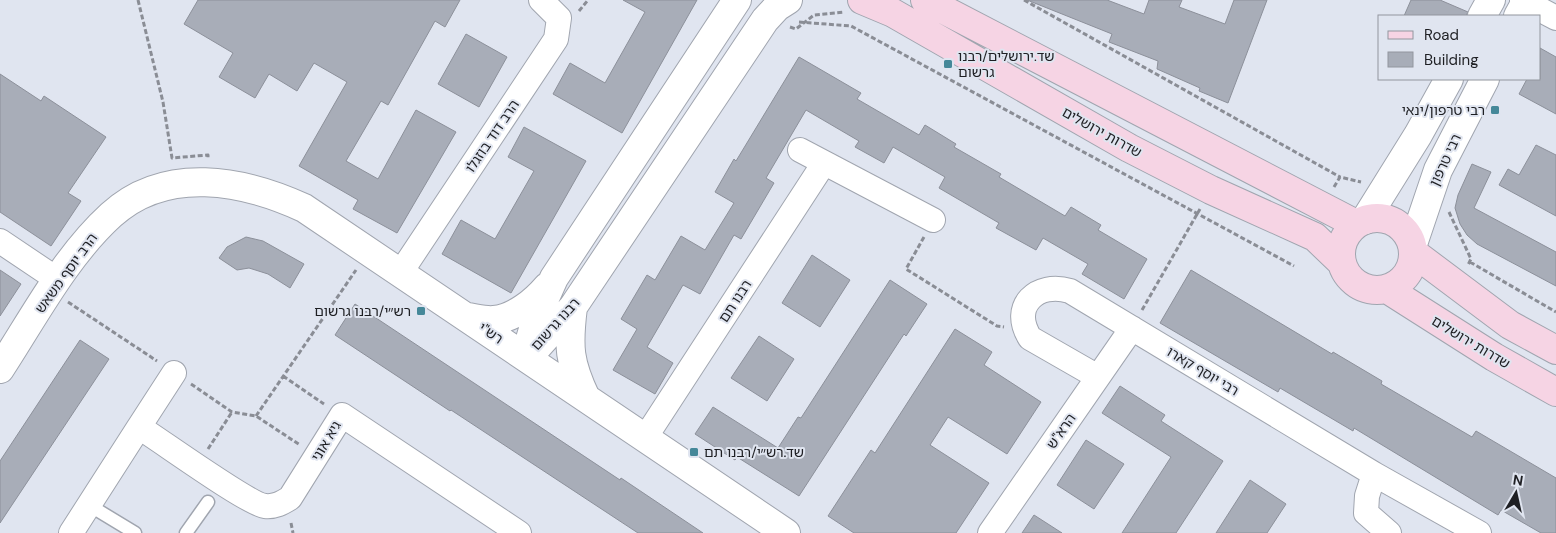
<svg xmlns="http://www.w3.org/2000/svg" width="1556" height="533" font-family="'DM Sans','Noto Sans Hebrew',sans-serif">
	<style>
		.building { fill: #a8adb8; stroke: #8c909a }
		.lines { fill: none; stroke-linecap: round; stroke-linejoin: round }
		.service-casing { stroke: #a0a5af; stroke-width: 15 }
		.minor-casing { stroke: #a0a5af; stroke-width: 26 }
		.tertiary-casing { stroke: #a0a5af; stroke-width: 30 }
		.secondary-casing { stroke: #a0a5af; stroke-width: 30 }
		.path { stroke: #8a8d95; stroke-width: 3; stroke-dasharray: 5 2.5; stroke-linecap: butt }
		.service { stroke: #fff; stroke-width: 12 }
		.minor { stroke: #fff; stroke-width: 24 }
		.tertiary { stroke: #fff; stroke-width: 28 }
		.secondary { stroke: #f6d4e4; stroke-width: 28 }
		.poi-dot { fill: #458899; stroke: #e0e5f0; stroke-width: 2 }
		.labels { text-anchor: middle; stroke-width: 4; stroke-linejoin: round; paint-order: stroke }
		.poi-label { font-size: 14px; fill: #1e1f23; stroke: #e0e5f0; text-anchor: start }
		.street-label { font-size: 14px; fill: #1e1f23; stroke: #e0e5f0 }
	</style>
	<rect width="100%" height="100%" fill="#e0e5f0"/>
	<!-- building -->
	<path class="building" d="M 198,0 L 460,0 L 445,27 L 435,21 L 388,105 L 381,101 L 346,161 L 378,179 L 416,110 L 456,132 L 397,233 L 353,209 L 358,200 L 299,166 L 347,82 L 314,63 L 297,91 L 269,74 L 255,98 L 219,77 L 233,53 L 184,24 Z
		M 623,0 L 697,0 L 622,133 L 553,94 L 570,63 L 605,83 L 645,12 Z
		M 1027,0 L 1107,0 L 1144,14 L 1149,0 L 1182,0 L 1179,7 L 1225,24 L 1234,0 L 1267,0 L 1228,103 L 1199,91 L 1200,88 L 1157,69 L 1158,61 L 1109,42 L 1112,34 Z
		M 1411,0 L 1440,0 L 1468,12 L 1466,16 L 1404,16 Z
		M 466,34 L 507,57 L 479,107 L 438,84 Z
		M 1540,48 L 1556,57 L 1556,114 L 1519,94 L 1527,79 L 1540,79 Z
		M 799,57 L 861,93 L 857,99 L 919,135 L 925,125 L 956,144 L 954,147 L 1001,174 L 999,177 L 1065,216 L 1071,207 L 1101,225 L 1098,230 L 1147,259 L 1124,299 L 1082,274 L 1088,264 L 1043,238 L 1036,250 L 996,228 L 999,223 L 939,188 L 945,177 L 893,147 L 884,163 L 855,147 L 859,141 L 806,110 L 766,178 L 774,183 L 741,239 L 734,235 L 700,294 L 683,285 L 647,347 L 673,363 L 655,394 L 613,370 L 637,329 L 621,319 L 647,275 L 655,280 L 681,236 L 705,250 L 734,203 L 715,192 L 734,159 L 736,161 Z
		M 0,74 L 41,101 L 44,96 L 106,137 L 68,193 L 81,201 L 51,246 L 0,212 Z
		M 524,127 L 586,161 L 511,293 L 442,254 L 461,220 L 495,239 L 534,171 L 508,157 Z
		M 1536,145 L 1556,155 L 1556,216 L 1499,185 L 1508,169 L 1519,175 Z
		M 1472,164 L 1491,172 L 1474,208 L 1556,252 L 1556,286 L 1477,244 L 1467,235 L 1460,224 L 1455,208 L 1458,195 Z
		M 246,237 L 263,241 L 304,264 L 290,288 L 268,274 L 249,268 L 237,270 L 219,258 L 227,247 Z
		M 812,255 L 850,280 L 820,327 L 782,303 Z
		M 0,270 L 21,284 L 0,316 Z
		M 1191,270 L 1332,354 L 1333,352 L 1382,381 L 1381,384 L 1472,437 L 1476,431 L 1556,478 L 1556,533 L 1541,533 L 1501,510 L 1498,515 L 1354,428 L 1353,431 L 1280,388 L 1278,392 L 1160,323 Z
		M 890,280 L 927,304 L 906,336 L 904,334 L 799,496 L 737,457 L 735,460 L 695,434 L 713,407 L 778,448 L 798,417 L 801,418 Z
		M 355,304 L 620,480 L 621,478 L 703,533 L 638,533 L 451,410 L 450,411 L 335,335 Z
		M 955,329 L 992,352 L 984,365 L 1041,402 L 1007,454 L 948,417 L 930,445 L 989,483 L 956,533 L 854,533 L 828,516 L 871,450 L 875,453 Z
		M 759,336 L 794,359 L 767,401 L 731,378 Z
		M 80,340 L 109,359 L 0,523 L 0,461 Z
		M 1120,386 L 1165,415 L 1161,421 L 1223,461 L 1176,533 L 1122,533 L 1171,457 L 1102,413 Z
		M 1086,440 L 1124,464 L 1094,509 L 1057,485 Z
		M 1250,480 L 1286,504 L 1267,533 L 1216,533 Z
		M 1034,515 L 1062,533 L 1022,533 Z"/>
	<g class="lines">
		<defs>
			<path id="service" d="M 89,505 L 135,533
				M 186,533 L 208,502"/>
			<path id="minor" d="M 1522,0 L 1556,18
				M 800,150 L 933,220
				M 0,241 L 58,280
				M 401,272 L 556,39 L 559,18 L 541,0
				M 1098,377 L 1030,338 C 1010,306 1037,281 1070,291 L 1374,474 L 1479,533
				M 139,427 L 174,373
				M 645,438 L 824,163
				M 1374,474 L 1367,496 L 1366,513 L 1389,533
				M 71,533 L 139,427 C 160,440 248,504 265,506 C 275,507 282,503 290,498 L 342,415 L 519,533
				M 990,533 L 1132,328"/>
			<path id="tertiary" d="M 1482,16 L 1491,0
				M 1518,16 L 1527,0
				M 1365,220 L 1418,135 L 1449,79
				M 1413,244 L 1438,170 L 1485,79
				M 573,307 C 568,347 569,362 586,398
				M 467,317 C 475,318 486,321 494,320 C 515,318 535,301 547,287
				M 525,356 L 539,345 L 573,307 L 765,20 L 777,7 L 788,0
				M 525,356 L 537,316 L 554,278 L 737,0
				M 0,369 C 34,317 65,257 111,215 C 166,165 243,180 304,208 L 786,533"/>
			<path id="secondary" d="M 862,0 L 893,13 L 1129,148 L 1211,190 L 1315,237 L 1341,262
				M 925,0 L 1356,224
				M1341 254a36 36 0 1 1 72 0a36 36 0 1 1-72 0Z
				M 1414,253 L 1510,325 L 1556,350
				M 1387,289 L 1494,357 L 1556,392"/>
		</defs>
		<!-- service casing -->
		<use href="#service" class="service-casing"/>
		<!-- minor casing -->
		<use href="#minor" class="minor-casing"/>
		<!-- tertiary casing -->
		<use href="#tertiary" class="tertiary-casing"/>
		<!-- secondary casing -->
		<use href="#secondary" class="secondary-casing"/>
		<!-- path -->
		<path class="path" d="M 138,0 L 163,102 L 172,158 L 208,155 L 208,159
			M 1024,0 L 1340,177
			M 579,11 L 588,0
			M 799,22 L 851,26 L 1294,266
			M 790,27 L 796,29 L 814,15 L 844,12
			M 1334,187 L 1340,177 L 1361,182
			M 1449,212 L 1471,259 L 1468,265
			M 924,237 L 906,269 L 997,326 L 1004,327
			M 1470,262 L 1556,312
			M 68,302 L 157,361
			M 1142,310 L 1200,209
			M 283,376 L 324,404
			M 191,384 L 232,412 L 256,416 L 300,445
			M 256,416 L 356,270
			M 208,449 L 232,412
			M 291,523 L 293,533"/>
		<!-- service -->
		<use href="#service" class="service"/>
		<!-- minor -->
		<use href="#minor" class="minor"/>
		<!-- tertiary -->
		<use href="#tertiary" class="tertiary"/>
		<!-- secondary -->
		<use href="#secondary" class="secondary"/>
	</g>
	<!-- markers -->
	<g class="poi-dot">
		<rect x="943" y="59" width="10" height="10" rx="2.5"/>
		<rect x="1490" y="105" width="10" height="10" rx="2.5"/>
		<rect x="416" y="306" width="10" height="10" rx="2.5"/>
		<rect x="689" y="447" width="10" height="10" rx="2.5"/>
	</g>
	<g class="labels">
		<!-- poi labels -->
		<g class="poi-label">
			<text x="958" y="61">שד.ירושלים/רבנו<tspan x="958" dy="16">גרשום</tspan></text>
			<text x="1485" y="115" text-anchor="end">רבי טרפון/ינאי</text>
			<text x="411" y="316" text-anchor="end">רש״י/רבנו גרשום</text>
			<text x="704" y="457">שד.רש״י/רבנו תם</text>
		</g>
		<!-- street labels -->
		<g class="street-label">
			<text transform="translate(1102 132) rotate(29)" y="5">שדרות ירושלים</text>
			<text transform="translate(492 136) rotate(-56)" y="5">הרב דוד בוזגלו</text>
			<text transform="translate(1445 160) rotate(-65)" y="5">רבי טרפון</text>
			<text transform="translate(66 273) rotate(-54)" y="5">הרב יוסף משאש</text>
			<text transform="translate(735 301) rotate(-57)" y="5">רבנו תם</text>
			<text transform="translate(555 324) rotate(-48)" y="5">רבנו גרשום</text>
			<text transform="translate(491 333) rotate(34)" y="5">רש"י</text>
			<text transform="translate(1471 342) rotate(31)" y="5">שדרות ירושלים</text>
			<text transform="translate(1203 371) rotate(31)" y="5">רבי יוסף קארו</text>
			<text transform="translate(1061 431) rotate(-55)" y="5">הרא"ש</text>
			<text transform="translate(326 441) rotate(-59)" y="5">גיא אוני</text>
		</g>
	</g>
	<!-- legend -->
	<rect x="1378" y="15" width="162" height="65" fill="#e0e5f0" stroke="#92969e"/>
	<rect x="1388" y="31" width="25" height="8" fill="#f6d4e4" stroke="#92969e"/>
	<text x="1424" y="40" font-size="15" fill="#1e1f23">Road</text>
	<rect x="1388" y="52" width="25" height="15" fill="#a8adb8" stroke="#92969e"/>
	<text x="1424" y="65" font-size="15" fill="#1e1f23">Building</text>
	<!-- north arrow -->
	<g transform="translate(1516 493) rotate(9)" stroke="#e0e5f0" stroke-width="4" paint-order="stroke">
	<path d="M0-4L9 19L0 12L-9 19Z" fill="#1e1f23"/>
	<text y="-8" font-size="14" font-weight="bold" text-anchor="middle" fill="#1e1f23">N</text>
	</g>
</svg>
